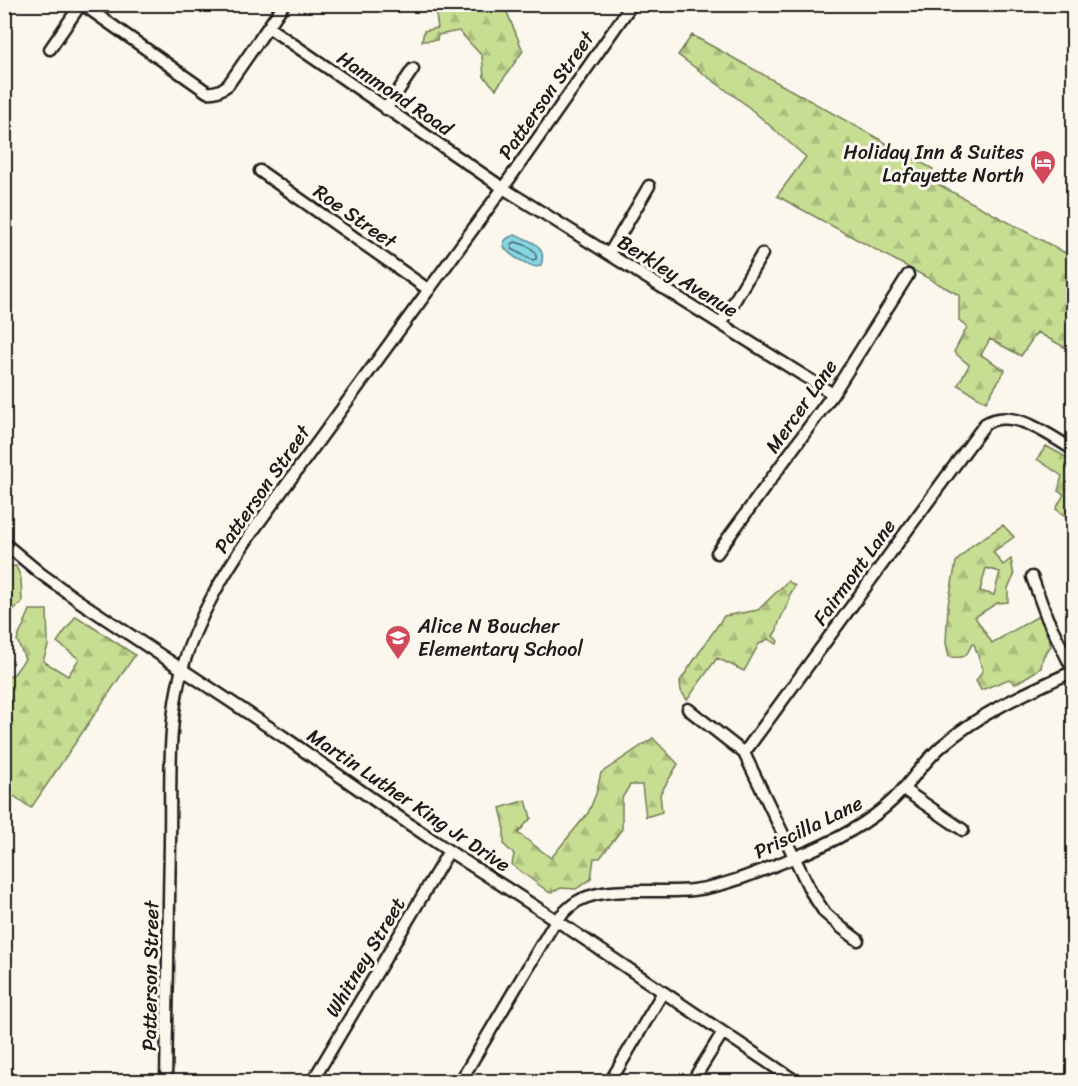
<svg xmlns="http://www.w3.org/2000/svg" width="1078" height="1086" font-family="Sriracha,sans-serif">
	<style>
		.forest { fill: url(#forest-firs); stroke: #727c57; stroke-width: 1.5; fill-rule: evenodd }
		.water { fill: #87d6e4; stroke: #5c8c94; stroke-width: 1.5 }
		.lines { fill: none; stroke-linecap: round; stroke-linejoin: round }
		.shore { stroke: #47666c; stroke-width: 1.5 }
		.minor-casing { stroke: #1c1c1c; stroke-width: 15 }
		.minor { stroke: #fbf7ec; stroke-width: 10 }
		.labels { text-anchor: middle; stroke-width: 6; stroke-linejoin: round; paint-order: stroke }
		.street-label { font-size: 20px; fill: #1c1c1c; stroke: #fbf7ec }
		.poi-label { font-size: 20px; fill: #1c1c1c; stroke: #fbf7ec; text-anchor: end }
	</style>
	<defs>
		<pattern id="forest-firs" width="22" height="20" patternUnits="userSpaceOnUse" patternTransform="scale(1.5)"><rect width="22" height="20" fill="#c7dd92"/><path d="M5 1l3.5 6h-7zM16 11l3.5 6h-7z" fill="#aabd7d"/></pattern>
	</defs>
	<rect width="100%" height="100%" fill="#fbf7ec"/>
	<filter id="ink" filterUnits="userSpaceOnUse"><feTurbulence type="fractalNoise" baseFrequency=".0167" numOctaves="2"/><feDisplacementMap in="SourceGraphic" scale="12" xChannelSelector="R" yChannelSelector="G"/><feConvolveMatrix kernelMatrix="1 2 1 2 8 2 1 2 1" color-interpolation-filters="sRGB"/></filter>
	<g filter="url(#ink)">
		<!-- forest -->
		<path class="forest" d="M 428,5 L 482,5 L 506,10 L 523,51 L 496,89 L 484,77 L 482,56 L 459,31 L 438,35 L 437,40 L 422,41 L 424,31 L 438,28 L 435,9 Z
			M 692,35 L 933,169 L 928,179 L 1073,257 L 1073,352 L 1037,332 L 1021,356 L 990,339 L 981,355 L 1005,370 L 986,402 L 958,385 L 969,365 L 954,352 L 967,327 L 959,320 L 959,295 L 777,196 L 806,157 L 745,104 L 678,55 Z
			M 1046,446 L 1073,461 L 1073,522 L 1056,509 L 1064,494 L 1058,491 L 1062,476 L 1037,459 Z
			M 1003,525 L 1014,537 L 993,552 L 1003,565 L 1011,559 L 1014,576 L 1008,588 L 1008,602 L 997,603 L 975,617 L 992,643 L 1040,615 L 1051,646 L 1043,657 L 1041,668 L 1015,684 L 1009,679 L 981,690 L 976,681 L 983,670 L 974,644 L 972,644 C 965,659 965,658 949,657 L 946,643 L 948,605 L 956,562 L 971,546 ZM 986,568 L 1000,572 L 994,595 L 980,591 Z
			M 16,566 L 21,578 L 22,602 L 5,617 L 5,567 Z
			M 788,581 L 795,586 L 789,596 L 790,599 C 786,609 778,620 777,630 L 773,636 L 778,641 L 777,644 L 768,639 L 759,644 L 744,671 L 717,658 L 687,700 L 681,691 L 680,681 L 724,616 L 758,610 Z
			M 30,610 L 47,610 L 48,646 L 43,661 L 68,676 L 79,659 L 57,642 L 76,616 L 135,655 L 31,808 L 4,789 L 5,677 L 14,674 L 25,659 L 17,640 Z
			M 653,738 L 678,764 L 660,794 L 662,812 L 646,817 L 642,785 L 630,785 L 622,798 L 622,829 L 600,858 L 594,858 L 591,879 L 576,889 L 561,888 L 550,893 L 512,865 L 514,854 L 504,845 L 504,824 L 500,808 L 526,800 L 531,818 L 518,833 L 551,858 L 588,813 L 596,794 L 601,773 Z"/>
		<!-- water -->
		<path class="water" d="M 515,235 C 530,240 548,246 541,265 L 537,267 C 525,265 484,244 515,235 Z"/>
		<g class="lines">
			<!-- shore -->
			<path class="shore" d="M 515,242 C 523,244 538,249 536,259 L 532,260 L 512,249 L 511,244 Z"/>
			<defs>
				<path id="minor" d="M 82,4 L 207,92 C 216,93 221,90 228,85 L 284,4
					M 268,27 L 503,188 L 833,394
					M 50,49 L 81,4
					M 386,109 L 413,69
					M 260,171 L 429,290
					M 609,254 L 649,186
					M 721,324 L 762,254
					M 4,543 L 40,573 L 79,601 L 284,737 L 387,809 L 449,851 L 556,920 L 797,1082
					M 717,553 L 833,394 L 908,275
					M 1032,577 L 1047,618 L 1074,672
					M 688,709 L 744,753 L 811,892 L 825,913 L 842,928 L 858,940
					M 744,753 L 985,424 C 1012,406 1050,436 1074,450
					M 903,789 L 963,830
					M 166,1082 C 167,1001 169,921 170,841 C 171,784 167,723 182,669 C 197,617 225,572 255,528 L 503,188 L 632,4
					M 312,1082 L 449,851
					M 460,1082 L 556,920 C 564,913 571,904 580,900 C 609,885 660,894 693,890 C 727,886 761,871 793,858 C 829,844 866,826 894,799 C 911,782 924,761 943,745 C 981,712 1028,692 1074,671
					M 610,1082 L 663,992
					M 692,1082 L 723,1032"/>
			</defs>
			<!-- minor casing -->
			<use href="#minor" class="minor-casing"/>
			<!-- minor -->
			<use href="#minor" class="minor"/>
		</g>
	</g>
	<!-- icons -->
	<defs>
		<symbol id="hotel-pin" viewBox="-11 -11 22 30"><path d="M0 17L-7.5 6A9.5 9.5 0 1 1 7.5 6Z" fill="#d1495b" stroke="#fbf7ec"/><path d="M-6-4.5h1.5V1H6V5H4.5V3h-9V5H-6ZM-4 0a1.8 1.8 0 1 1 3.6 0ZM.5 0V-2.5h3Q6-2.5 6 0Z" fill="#fff"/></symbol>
		<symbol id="school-pin" viewBox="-11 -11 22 30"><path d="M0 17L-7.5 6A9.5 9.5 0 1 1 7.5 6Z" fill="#d1495b" stroke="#fbf7ec"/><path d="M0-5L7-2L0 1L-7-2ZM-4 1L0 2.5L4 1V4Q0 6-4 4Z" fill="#fff"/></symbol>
	</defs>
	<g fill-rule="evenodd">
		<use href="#hotel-pin" x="1028" y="148" width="30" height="40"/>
		<use href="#school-pin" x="383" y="623" width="30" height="40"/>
	</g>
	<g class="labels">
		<!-- street labels -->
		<g class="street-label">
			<text transform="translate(395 93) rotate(34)" y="7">Hammond Road</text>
			<text transform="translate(546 95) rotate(-55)" y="7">Patterson Street</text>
			<text transform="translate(355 216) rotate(35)" y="7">Roe Street</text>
			<text transform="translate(678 276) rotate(32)" y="7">Berkley Avenue</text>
			<text transform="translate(801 406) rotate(-55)" y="7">Mercer Lane</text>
			<text transform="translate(262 489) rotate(-55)" y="7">Patterson Street</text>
			<text transform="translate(854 572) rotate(-54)" y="7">Fairmont Lane</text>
			<text transform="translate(409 800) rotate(34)" y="7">Martin Luther King Jr Drive</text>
			<text transform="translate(808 827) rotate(-26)" y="7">Priscilla Lane</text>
			<text transform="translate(365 957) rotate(-59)" y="7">Whitney Street</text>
			<text transform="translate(150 976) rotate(-89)" y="7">Patterson Street</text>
		</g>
		<!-- poi labels -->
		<g class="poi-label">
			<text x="1024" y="159">Holiday Inn &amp; Suites<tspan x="1024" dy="23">Lafayette North</tspan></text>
			<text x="418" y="633" text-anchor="start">Alice N Boucher<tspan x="418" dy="23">Elementary School</tspan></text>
		</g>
	</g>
	<!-- margin -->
	<rect width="1078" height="1086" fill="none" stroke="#fbf7ec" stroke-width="24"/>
	<rect x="12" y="12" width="1054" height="1062" fill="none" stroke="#1c1c1c" stroke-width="2" filter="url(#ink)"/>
</svg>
